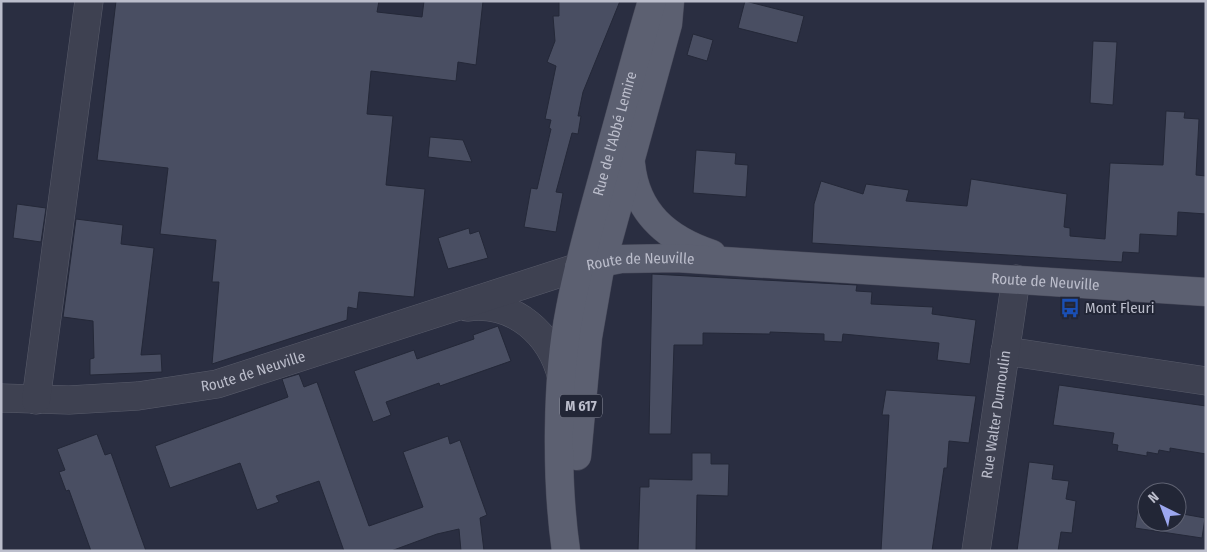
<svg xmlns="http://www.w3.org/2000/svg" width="1207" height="552" font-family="'Fira Sans Condensed',sans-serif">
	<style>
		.building { fill: #494e62; stroke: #242838 }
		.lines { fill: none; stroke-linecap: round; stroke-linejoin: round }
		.minor-casing { stroke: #595c6b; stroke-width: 29 }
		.major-casing { stroke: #484a5a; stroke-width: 29 }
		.minor { stroke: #3e4151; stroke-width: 28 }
		.major { stroke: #5c6071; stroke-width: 28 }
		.labels { text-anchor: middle; stroke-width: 4; stroke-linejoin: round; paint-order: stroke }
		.shield { fill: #222636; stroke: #8d909e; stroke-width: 1 }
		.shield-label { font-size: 14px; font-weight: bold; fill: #bbbdcb }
		.street-label { font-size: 15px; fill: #bbbdcb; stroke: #222636 }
		.poi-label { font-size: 15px; fill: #bbbdcb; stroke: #222636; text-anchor: start }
	</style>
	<rect width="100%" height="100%" fill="#2a2e41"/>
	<!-- building -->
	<path class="building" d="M 116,1 L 379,1 L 377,12 L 422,17 L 424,1 L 483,1 L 476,65 L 458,62 L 456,81 L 371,71 L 367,114 L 393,116 L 386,185 L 425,189 L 414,297 L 359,292 L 357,309 L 348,307 L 347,320 L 212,364 L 219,282 L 212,282 L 216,240 L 160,234 L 168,168 L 97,160 Z
		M 559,1 L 620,1 L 583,92 L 578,116 L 581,116 L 578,134 L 572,133 L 556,192 L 563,193 L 556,232 L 524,227 L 531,188 L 537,189 L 551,129 L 549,128 L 551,120 L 545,119 L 556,66 L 547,62 L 555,41 L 553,16 L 559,16 Z
		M 745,1 L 804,16 L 797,43 L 738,28 Z
		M 693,34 L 713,40 L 707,61 L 687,55 Z
		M 1093,41 L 1117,42 L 1113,105 L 1090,103 Z
		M 1166,111 L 1185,112 L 1184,118 L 1199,119 L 1196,175 L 1206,176 L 1206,214 L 1178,212 L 1177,236 L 1140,234 L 1139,253 L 1123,252 L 1122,262 L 812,243 L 814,204 L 821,181 L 863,194 L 866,184 L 909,190 L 906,201 L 967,206 L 971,179 L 1067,194 L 1064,227 L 1070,228 L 1070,236 L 1105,239 L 1110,163 L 1163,165 Z
		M 430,137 L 463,140 L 472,162 L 428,157 Z
		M 696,150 L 736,153 L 735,164 L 748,165 L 746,197 L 693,193 Z
		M 17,204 L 46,208 L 41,242 L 13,238 Z
		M 76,219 L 123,225 L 121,244 L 154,248 L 141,355 L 161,354 L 162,372 L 90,375 L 90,359 L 94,358 L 93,321 L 63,317 Z
		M 469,228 L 470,234 L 479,231 L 488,258 L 448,269 L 438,238 Z
		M 652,274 L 857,285 L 856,291 L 872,292 L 871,304 L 933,307 L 932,314 L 976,320 L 970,364 L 937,360 L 939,343 L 843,334 L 842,342 L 824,341 L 824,334 L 770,332 L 770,334 L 703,333 L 703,345 L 674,345 L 671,434 L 649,434 Z
		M 498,326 L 511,361 L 440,386 L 439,383 L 386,402 L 391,415 L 373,422 L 354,371 L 414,350 L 417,359 L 474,339 L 473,335 Z
		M 299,374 L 304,387 L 317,382 L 369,526 L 423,507 L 403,452 L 448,436 L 450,444 L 460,440 L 487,515 L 480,518 L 484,551 L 461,551 L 459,529 L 437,534 L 391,551 L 344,551 L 319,481 L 276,496 L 279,502 L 257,510 L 240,463 L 170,488 L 155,446 L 288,397 L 282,379 Z
		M 1059,385 L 1206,406 L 1206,454 L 1170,448 L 1170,452 L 1159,450 L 1158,454 L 1147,452 L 1147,456 L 1117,451 L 1118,445 L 1112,444 L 1114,433 L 1053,425 Z
		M 886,390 L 976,396 L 969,443 L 949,441 L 947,468 L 944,468 L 932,551 L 881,551 L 889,415 L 882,415 Z
		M 97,434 L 105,455 L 111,453 L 146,551 L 91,551 L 69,490 L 66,491 L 59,472 L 65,470 L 57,449 Z
		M 692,453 L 711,453 L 711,464 L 729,464 L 728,496 L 697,495 L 696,551 L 638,551 L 640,487 L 649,487 L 649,479 L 692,480 Z
		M 1029,462 L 1054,465 L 1052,479 L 1069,481 L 1066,499 L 1076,501 L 1072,533 L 1061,532 L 1058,551 L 1017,551 Z
		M 1138,508 L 1147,509 L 1147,522 L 1177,522 L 1177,513 L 1205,518 L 1202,538 L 1135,528 Z"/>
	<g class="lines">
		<defs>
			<g id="minor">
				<path d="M 467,307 C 515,301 551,334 562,378"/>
				<path d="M 1005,351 L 1206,381"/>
				<path id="s1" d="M 1,398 L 69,400 L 138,396 L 217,384 L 579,267"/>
				<path d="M 36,400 L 89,1"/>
				<path id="s2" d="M 976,551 L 1016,279"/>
			</g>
			<g id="major">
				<path d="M 631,164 C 636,213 667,239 712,254"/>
				<path id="s3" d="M 579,267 L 621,259 L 676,258 L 1206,292"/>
				<path d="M 577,456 L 588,337 L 599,274 L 668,24 L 670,1"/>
				<path id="s4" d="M 566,551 C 556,481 556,379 570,309 C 580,256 596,203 610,151 C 624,101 637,51 652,1"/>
			</g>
		</defs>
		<!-- minor casing -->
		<use href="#minor" class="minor-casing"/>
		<!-- major casing -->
		<use href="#major" class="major-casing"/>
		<!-- minor -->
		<use href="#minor" class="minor"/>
		<!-- major -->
		<use href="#major" class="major"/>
	</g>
	<!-- icons -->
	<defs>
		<symbol id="bus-bare" viewBox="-9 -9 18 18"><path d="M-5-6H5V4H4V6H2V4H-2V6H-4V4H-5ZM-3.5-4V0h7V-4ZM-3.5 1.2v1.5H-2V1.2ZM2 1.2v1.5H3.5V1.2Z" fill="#1a4fb4" stroke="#222636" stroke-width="2.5" paint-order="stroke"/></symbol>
	</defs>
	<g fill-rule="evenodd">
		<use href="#bus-bare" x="1056" y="294" width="28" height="28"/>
	</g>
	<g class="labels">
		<!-- shield labels -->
		<rect class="shield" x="560" y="394.5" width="42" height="23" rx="4"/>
		<g class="shield-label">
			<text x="581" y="411">M 617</text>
		</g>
		<!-- street labels -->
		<g class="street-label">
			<text dy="5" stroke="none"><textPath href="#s4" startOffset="424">Rue de l'Abbé Lemire</textPath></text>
			<text dy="5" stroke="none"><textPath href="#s3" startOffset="62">Route de Neuville</textPath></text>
			<text dy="5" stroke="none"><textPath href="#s3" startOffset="468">Route de Neuville</textPath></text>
			<text dy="5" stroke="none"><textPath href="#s1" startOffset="255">Route de Neuville</textPath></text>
			<text dy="5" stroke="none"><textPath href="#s2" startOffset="138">Rue Walter Dumoulin</textPath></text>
		</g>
		<!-- poi labels -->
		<g class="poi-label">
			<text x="1085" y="313">Mont Fleuri</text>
		</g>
	</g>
	<!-- border -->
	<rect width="1207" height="552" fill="none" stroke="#bbbdcb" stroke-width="5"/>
	<!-- north arrow -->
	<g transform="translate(1162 507) rotate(318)"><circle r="24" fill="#222636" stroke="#5f6272"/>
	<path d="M0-4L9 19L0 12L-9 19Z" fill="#9ca7ef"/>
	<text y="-8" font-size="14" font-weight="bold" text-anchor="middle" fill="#bbbdcb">N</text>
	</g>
</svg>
